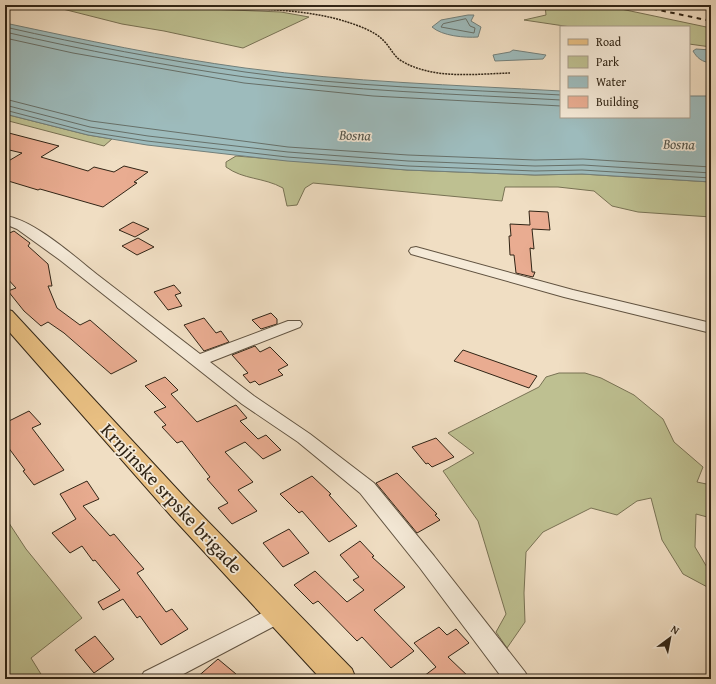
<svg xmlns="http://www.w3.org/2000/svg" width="716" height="684" font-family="'Gentium Book Plus',serif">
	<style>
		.green { fill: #bec091; stroke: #787254 }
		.water { fill: #9dbbbc; stroke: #727f7a }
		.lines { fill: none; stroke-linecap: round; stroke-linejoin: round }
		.shore { stroke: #677069; stroke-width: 1 }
		.building { fill: #e9ac91; stroke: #312516 }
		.minor-casing { stroke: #615341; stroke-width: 2 }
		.major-casing { stroke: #312516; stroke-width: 2 }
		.path { stroke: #312516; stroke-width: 1.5; stroke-dasharray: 2 1; stroke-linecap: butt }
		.minor { fill: #f5ead8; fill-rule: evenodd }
		.major { fill: #e8bf82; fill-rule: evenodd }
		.rail { stroke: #312516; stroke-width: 2; stroke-dasharray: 4.5 4.5; stroke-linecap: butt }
		.labels { text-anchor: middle; stroke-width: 3.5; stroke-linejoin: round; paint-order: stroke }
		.far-water-label { font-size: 14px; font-style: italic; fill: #515248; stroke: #f5ead8 }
		.near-street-label { font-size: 19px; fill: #312516; stroke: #f5ead8 }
	</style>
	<rect width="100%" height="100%" fill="#f0dec3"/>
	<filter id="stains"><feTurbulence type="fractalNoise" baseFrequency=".005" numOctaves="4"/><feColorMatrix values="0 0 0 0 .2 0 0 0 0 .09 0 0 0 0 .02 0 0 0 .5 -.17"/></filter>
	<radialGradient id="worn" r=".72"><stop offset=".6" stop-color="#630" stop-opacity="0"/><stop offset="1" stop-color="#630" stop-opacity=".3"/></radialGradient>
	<!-- green -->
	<path class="green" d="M 47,5 L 181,5 L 207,9 L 281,12 L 309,17 L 243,48 L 164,31 L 122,24 Z
		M 545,5 L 602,5 L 711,28 L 711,47 L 689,44 L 689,27 L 571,27 L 524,20 L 546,15 Z
		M 5,114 L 88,135 L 112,139 L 104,146 L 5,120 Z
		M 236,156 L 407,170 L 535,175 L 582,174 L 711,182 L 711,217 L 638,212 L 612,206 L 594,191 L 558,187 L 505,187 L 502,201 L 313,183 L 305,188 L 297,205 L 287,206 L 283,188 C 263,177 244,180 226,167 L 226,162 Z
		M 559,373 L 585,373 L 601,378 L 634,395 L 663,419 L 674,442 L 703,467 L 697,482 L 711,485 L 711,518 L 696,514 L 695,547 L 711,574 L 711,589 L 683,574 L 662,540 L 651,498 L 637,501 L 617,515 L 591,508 L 543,532 L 526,552 L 524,593 L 525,622 L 507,648 L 496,632 L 506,614 L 478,521 L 443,471 L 474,453 L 448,433 L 539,387 L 546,377 Z
		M 5,517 L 26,549 L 82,618 L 31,658 L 44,679 L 5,679 Z"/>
	<!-- water -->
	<path class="water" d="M 468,15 L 474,15 L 471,21 L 481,27 L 478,37 C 465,38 442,36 432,27 L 441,20 Z
		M 5,23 C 85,40 164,57 245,68 C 350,82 456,85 561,91 L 561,117 L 689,117 L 689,96 L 711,96 L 711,182 L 582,174 L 535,175 L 407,170 L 287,161 L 147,145 L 88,135 L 5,114 Z
		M 696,49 L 711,50 L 711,63 C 702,62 697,58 693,51 Z
		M 513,50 L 546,55 L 543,59 L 495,61 L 493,55 L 510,52 Z"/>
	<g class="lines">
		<!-- shore -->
		<path class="shore" d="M 466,19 L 470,26 L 475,28 L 474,33 L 441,27 L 443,24 Z
			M 5,27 C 84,45 165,60 245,72 C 349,87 456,89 561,95
			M 5,32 C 84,50 165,66 245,77 C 350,91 456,94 561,100
			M 5,38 L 73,53 L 244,83 L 373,96 L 561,106
			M 5,99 L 91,121 L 288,147 L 408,155 L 535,160 L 583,159 L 711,167
			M 5,105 L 90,127 L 148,136 L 288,152 L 408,161 L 535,166 L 583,165 L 711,173
			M 5,110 L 89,132 L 147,141 L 287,157 L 408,166 L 535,171 L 582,170 L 711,178"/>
	</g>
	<!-- building -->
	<path class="building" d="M 5,132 L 59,146 L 41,157 L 88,171 L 94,167 L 114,172 L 124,166 L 148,172 L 134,182 L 137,183 L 103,207 L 40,189 L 38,190 L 5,180 L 5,163 L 22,153 L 5,149 Z
		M 529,211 L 548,212 L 550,230 L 532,229 L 534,249 L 530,248 L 532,272 L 535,272 L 533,277 L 516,273 L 514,255 L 510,255 L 509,236 L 511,236 L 510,224 L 530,225 Z
		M 133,222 L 149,229 L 135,237 L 119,230 Z
		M 14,231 L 30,243 L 28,246 L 48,264 L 52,286 L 48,286 L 57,308 L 80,325 L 90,320 L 137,361 L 111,374 L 64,333 L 48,322 L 41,326 L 24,311 L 8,291 L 16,288 L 5,276 L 5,235 Z
		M 138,238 L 154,247 L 137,255 L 122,246 Z
		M 174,285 L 181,293 L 175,295 L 182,306 L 168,310 L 154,292 Z
		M 271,313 L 277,319 L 277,324 L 261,329 L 252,320 Z
		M 204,318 L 216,333 L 221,331 L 229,342 L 204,351 L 184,325 Z
		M 255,346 L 260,352 L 270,347 L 288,365 L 278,370 L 283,375 L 259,385 L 255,381 L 250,383 L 243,375 L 248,373 L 232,355 Z
		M 463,350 L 537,376 L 529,388 L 454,361 Z
		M 165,377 L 178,390 L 171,394 L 197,422 L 236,405 L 247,418 L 240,421 L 258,439 L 266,435 L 281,450 L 263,459 L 245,442 L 225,452 L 253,482 L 238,490 L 257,511 L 232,524 L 218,508 L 228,503 L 207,479 L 210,477 L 182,441 L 177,443 L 162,427 L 166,425 L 154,412 L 166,407 L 145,386 Z
		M 29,411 L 41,424 L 32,428 L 64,470 L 34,485 L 23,471 L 25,470 L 5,443 L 5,423 Z
		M 436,438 L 454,457 L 432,467 L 428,463 L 426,464 L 412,447 Z
		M 397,473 L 437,514 L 435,515 L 440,520 L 417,533 L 376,483 Z
		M 312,476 L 331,494 L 329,495 L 357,526 L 329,542 L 302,511 L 299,513 L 280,494 Z
		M 87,481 L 99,499 L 83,506 L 110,536 L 114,534 L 125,547 L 144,569 L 137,573 L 166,612 L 172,609 L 188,629 L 161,645 L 140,616 L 137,618 L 123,599 L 103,610 L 98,602 L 120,590 L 95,560 L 93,561 L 82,546 L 70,553 L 52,533 L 76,519 L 60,494 Z
		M 289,529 L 309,553 L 283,567 L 263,543 Z
		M 360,541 L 374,556 L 372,557 L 405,587 L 374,610 L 414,651 L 391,668 L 362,637 L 357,641 L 318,601 L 313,604 L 294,585 L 315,571 L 347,602 L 364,590 L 353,580 L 359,577 L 340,555 Z
		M 439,627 L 447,635 L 456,629 L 469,643 L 448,657 L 471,679 L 420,679 L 436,667 L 414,643 Z
		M 95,636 L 114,659 L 94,673 L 75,650 Z
		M 218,659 L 236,674 L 230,679 L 195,679 Z"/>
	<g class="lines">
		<defs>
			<path id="minor" d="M 5,216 C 33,219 76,258 99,276 C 133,302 166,328 200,354 L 288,321 L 300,321 L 302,324 L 300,327 L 210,362 L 254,396 L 310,434 L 374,483 L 434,556 L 525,672 L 529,679 L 503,679 L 420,568 L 360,493 L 298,442 L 242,404 L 60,260 L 17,229 L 5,224 Z
				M 416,247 L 573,290 L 711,323 L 711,333 L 564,297 L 411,254 L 409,251 L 411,248 Z
				M 278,605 L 286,608 L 289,614 L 286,620 L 174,679 L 140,679 L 144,672 Z"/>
			<path id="major" d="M 5,309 L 12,311 L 190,503 L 352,669 L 356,679 L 321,679 L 172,517 L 5,327 Z"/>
		</defs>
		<!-- minor casing -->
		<use href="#minor" class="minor-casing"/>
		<!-- major casing -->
		<use href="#major" class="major-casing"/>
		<!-- path -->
		<path class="path" d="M 211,5 C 255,10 301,8 344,21 C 357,25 375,31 384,41 C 390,47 393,55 400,60 C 432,80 474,74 510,73"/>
		<!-- minor -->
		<use href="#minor" class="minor"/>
		<!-- major -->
		<use href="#major" class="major"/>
		<!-- rail -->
		<path class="rail" d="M 635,5 L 711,21"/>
	</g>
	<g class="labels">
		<!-- far-water labels -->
		<g class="far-water-label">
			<text transform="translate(355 135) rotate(2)" y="5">Bosna</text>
			<text transform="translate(679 144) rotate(2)" y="5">Bosna</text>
		</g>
		<!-- near-street labels -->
		<g class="near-street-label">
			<text transform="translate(172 498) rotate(47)" y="7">Krnjinske srpske brigade</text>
		</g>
	</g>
	<!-- margin -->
	<rect width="716" height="684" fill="none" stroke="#f0dec3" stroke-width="20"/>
	<rect x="6" y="6" width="704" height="672" fill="none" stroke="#312516" stroke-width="2"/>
	<rect x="10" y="10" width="696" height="664" fill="none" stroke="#312516"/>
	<!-- legend -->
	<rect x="560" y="26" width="130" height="92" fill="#f5ead8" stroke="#a79b8a"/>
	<rect x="568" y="39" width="20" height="6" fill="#e8bf82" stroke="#a79b8a"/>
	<text x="596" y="46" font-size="12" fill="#312516">Road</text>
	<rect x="568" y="56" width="20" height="12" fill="#bec091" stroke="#a79b8a"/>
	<text x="596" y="66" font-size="12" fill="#312516">Park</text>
	<rect x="568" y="76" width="20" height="12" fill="#9dbbbc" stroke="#a79b8a"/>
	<text x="596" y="86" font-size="12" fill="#312516">Water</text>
	<rect x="568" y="96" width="20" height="12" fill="#e9ac91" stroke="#a79b8a"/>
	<text x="596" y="106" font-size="12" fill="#312516">Building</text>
	<!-- north arrow -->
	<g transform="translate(670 638) rotate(32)" stroke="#f5ead8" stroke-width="3" paint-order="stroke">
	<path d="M0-3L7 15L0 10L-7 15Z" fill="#312516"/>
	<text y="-6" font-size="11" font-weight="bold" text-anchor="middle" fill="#312516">N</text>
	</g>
	<rect width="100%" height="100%" filter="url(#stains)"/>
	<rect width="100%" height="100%" fill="url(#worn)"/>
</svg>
